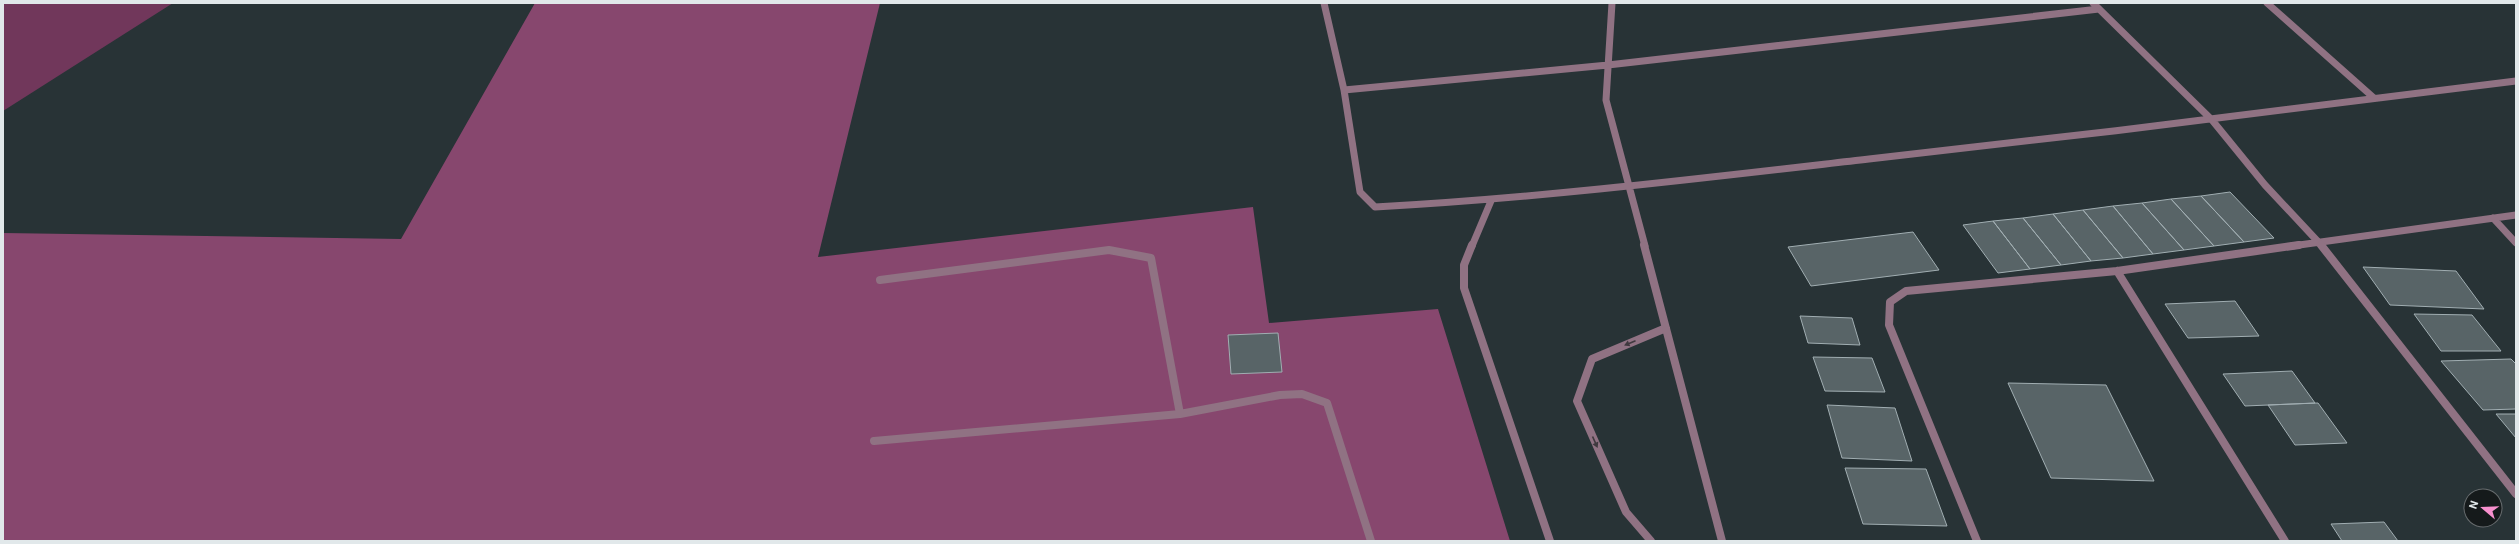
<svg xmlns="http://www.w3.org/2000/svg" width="2519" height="544" font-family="Roboto,sans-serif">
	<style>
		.green { fill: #71375b }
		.forest { fill: #87476e }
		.building { fill: #586467; stroke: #a1aeb2 }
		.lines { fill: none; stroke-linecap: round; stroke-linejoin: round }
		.street-far1 { stroke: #907283; stroke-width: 7 }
		.street { stroke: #907283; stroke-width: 8 }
		.oneway { fill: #40393f }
	</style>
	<rect width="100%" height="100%" fill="#283336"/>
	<!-- green -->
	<path class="green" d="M 3,3 L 173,3 L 3,111 Z"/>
	<!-- forest -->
	<path class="forest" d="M 535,3 L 880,3 L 818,257 L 1253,207 L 1269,323 L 1438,309 L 1510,541 L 3,541 L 3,233 L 401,239 Z"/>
	<!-- building -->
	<path class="building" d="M 2230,192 L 2274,238 L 2244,242 L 2201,196 Z
		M 2201,196 L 2244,242 L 2214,246 L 2171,199 Z
		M 2171,199 L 2214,246 L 2184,250 L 2142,203 Z
		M 2142,203 L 2184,250 L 2153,254 L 2113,206 Z
		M 2113,206 L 2153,254 L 2123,258 L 2083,210 Z
		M 2083,210 L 2123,258 L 2091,261 L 2053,214 Z
		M 2053,214 L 2091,261 L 2061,265 L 2023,218 Z
		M 2023,218 L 2061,265 L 2030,269 L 1993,221 Z
		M 1993,221 L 2030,269 L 1998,273 L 1963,225 Z
		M 1913,232 L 1939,270 L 1811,286 L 1788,247 Z
		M 2363,267 L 2456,271 L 2484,309 L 2390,305 Z
		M 2235,301 L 2259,336 L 2188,338 L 2165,304 Z
		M 2414,314 L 2472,315 L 2501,351 L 2441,351 Z
		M 1800,316 L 1852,318 L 1860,345 L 1808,343 Z
		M 1278,333 L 1282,372 L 1231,374 L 1228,335 Z
		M 1813,357 L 1872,358 L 1885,392 L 1825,391 Z
		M 2511,359 L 2516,364 L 2516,409 L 2483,410 L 2441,361 Z
		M 2292,371 L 2315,403 L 2245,406 L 2223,374 Z
		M 2008,383 L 2106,385 L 2154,481 L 2051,478 Z
		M 2318,403 L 2347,443 L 2295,445 L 2268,405 Z
		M 1827,405 L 1895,408 L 1912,461 L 1842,458 Z
		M 2496,414 L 2516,414 L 2516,438 Z
		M 1845,468 L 1926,469 L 1947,526 L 1863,524 Z
		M 2384,522 L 2398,541 L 2342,541 L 2331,524 Z"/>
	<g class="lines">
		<!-- street-far1 -->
		<path class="street-far1" d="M 1324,3 L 1344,90 L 1360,192 L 1375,207 C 1540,198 1704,178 1869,159 C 2085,135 2300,109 2516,81
			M 1612,3 L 1606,100 L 1645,246
			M 2093,3 L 2212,120 L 2265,185 L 2322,246
			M 2267,3 L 2374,98
			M 1344,90 L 1608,65 L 2099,9
			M 2493,218 L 2516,243
			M 1472,246 L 1491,201
			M 2292,246 L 2516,215"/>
		<!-- street -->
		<path class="street" d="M 1472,245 L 1464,265 L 1464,288 L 1550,541
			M 1644,245 L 1722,541
			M 2321,245 L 2516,494
			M 2117,271 L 2285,541
			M 880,280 L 1109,250 L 1151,258 L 1180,414
			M 874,441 L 1180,414 L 1280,395 L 1302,394 L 1327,403 L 1371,541
			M 1651,541 L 1626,512 L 1577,401 L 1592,359 L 1666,328
			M 1977,541 L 1889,325 L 1890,302 L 1906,291 L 2117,271 L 2299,245"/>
	</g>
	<!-- one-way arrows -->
	<defs><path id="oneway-solid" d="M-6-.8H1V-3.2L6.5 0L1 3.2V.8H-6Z"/></defs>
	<g class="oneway">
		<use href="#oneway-solid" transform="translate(1630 343) rotate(157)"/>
		<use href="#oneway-solid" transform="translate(1595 442) rotate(66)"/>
	</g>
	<!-- border -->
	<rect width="2519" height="544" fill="none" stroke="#e1e8ea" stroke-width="8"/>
	<!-- north arrow -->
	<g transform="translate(2483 508) rotate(289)"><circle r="19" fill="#151a1b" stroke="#676c6e"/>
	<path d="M0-3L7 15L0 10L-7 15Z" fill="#f790ce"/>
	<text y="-6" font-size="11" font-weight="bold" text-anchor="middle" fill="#e1e8ea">N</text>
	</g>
</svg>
